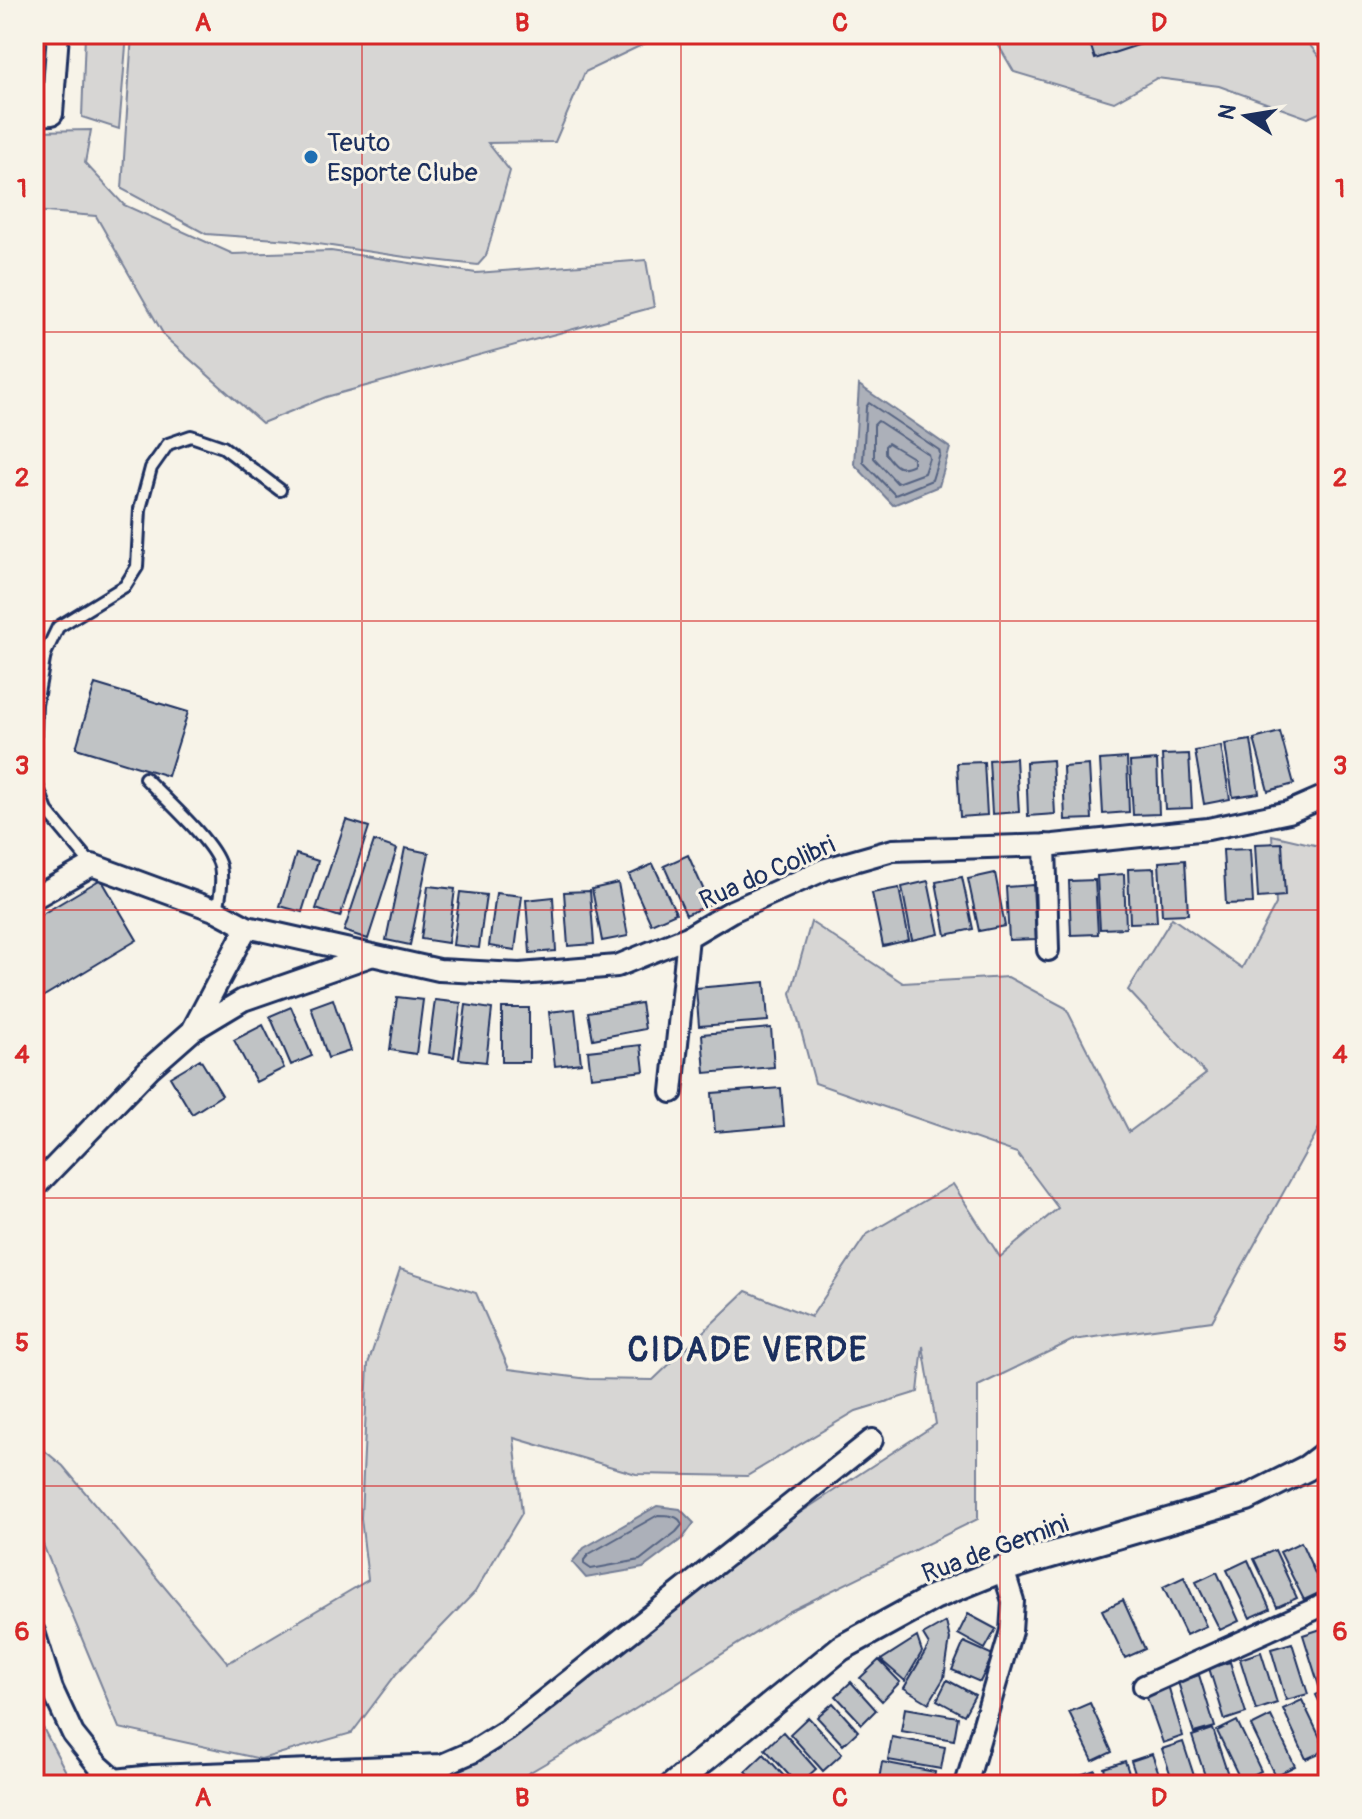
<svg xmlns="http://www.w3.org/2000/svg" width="1362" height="1819" font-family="Pangolin,sans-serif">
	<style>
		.green { fill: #d7d6d4; stroke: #798299; stroke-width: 2 }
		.water { fill: #acb0b9; stroke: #727c95; stroke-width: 2 }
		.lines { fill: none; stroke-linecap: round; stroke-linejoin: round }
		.shore { stroke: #556382; stroke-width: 2 }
		.building { fill: #c0c3c5; stroke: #1b2f5e; stroke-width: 2 }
		.service-casing { stroke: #1b2f5e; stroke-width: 16 }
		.minor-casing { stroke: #1b2f5e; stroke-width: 26 }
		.tertiary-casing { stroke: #1b2f5e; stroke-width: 30 }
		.service { stroke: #f7f3e8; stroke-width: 10 }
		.minor { stroke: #f7f3e8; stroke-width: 20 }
		.tertiary { stroke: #f7f3e8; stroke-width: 24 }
		.grid { fill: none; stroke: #d62828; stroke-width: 2; stroke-opacity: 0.55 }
		.poi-dot { fill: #1f6fb2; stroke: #f7f3e8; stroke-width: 3 }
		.labels { text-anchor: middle; stroke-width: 6; stroke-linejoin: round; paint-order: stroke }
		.poi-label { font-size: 26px; fill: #1b2f5e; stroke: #f7f3e8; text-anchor: start }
		.street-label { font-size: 26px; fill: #1b2f5e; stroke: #f7f3e8 }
		.district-label { font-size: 34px; font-weight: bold; letter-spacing: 2px; fill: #1b2f5e; stroke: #f7f3e8 }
		.neatline { fill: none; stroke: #d62828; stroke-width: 3 }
		.grid-label { font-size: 26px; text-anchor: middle; font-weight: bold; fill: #d62828 }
	</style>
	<rect width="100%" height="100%" fill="#f7f3e8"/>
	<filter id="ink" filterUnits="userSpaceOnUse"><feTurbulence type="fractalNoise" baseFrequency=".0125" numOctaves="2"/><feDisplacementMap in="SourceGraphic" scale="16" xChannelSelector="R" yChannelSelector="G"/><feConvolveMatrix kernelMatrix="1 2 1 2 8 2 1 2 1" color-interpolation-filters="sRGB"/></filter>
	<g filter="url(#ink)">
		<!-- green -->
		<path class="green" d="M 85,34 L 127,34 L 119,129 L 82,117 Z
			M 132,34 L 665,34 L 585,72 L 555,142 L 488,143 L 510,171 L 486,256 L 478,265 L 405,257 L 291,240 L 206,234 L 122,189 Z
			M 992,34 L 1301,34 L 1328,68 L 1328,109 L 1308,118 L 1219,86 L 1157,78 L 1114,102 L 1014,72 Z
			M 91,130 L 85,163 L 124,205 L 233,254 L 331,251 L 476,273 L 646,260 L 654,307 L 326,397 L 262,423 L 165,337 L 96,216 L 34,211 L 34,131 Z
			M 1272,835 L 1328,848 L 1328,1112 L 1212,1321 L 1073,1340 L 978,1386 L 978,1519 L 790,1611 L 602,1730 L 508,1785 L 290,1785 L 324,1782 L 446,1780 L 589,1677 L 786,1522 L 936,1424 L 923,1346 L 918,1392 L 856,1411 L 747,1476 L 636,1474 L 514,1438 L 522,1513 L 475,1592 L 397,1673 L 352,1733 L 261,1759 L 119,1728 L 34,1523 L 34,1442 L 63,1466 L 228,1663 L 368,1580 L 361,1518 L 368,1364 L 400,1269 L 476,1293 L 509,1369 L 589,1379 L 653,1380 L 746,1291 L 811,1317 L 866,1235 L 953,1184 L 1000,1257 L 1058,1208 L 1017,1153 L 815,1083 L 791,993 L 811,922 L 903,983 L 1008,977 L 1066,1008 L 1129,1132 L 1206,1074 L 1128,990 L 1172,918 L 1242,968 L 1276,904 Z
			M 34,1711 L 73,1785 L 34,1785 Z"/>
		<!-- water -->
		<path class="water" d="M 859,385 L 950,448 L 939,486 L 893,505 L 854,464 Z
			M 657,1506 L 680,1509 L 694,1523 L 683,1538 L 643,1568 L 586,1578 L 572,1562 L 584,1548 Z"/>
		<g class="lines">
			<!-- shore -->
			<path class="shore" d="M 869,403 L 939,450 L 940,454 L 932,480 L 895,495 L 863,462 L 866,407 Z
				M 878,421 L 928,454 L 929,458 L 924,473 L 897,483 L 874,458 L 874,425 Z
				M 888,443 L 913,458 L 913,464 C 897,472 895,465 885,453 L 885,446 Z
				M 658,1515 C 667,1515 680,1515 682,1525 L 676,1532 L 640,1560 L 591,1569 L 584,1564 L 584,1560 L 589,1554 Z"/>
		</g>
		<!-- building -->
		<path class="building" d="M 1087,34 L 1144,34 L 1147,42 L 1095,59 Z
			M 95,684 L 188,712 L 168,776 L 76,748 Z
			M 1280,732 L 1294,784 L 1268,791 L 1254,739 Z
			M 1251,740 L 1259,793 L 1233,797 L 1225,744 Z
			M 1221,746 L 1230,799 L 1204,804 L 1195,751 Z
			M 1189,754 L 1192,808 L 1165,809 L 1162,755 Z
			M 1016,758 L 1019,812 L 992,814 L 989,760 Z
			M 1127,758 L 1129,812 L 1103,814 L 1100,760 Z
			M 1052,760 L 1055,814 L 1028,816 L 1026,762 Z
			M 1157,760 L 1159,814 L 1133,815 L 1130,762 Z
			M 984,762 L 987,815 L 960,817 L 957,763 Z
			M 1089,765 L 1092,819 L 1065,820 L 1063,767 Z
			M 346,820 L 369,827 L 340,917 L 316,909 Z
			M 374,841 L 397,849 L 368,939 L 344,931 Z
			M 1282,843 L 1285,896 L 1258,898 L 1255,844 Z
			M 405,848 L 429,853 L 410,945 L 386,940 Z
			M 1250,849 L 1253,903 L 1226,904 L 1223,850 Z
			M 296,854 L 318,861 L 302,912 L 280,906 Z
			M 688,855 L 710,904 L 686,915 L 664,866 Z
			M 1185,860 L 1188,914 L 1162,915 L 1159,862 Z
			M 653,864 L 676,913 L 651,924 L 629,875 Z
			M 1154,868 L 1157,922 L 1130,923 L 1128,869 Z
			M 995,873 L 1005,926 L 979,931 L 968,879 Z
			M 1124,874 L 1126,928 L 1100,929 L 1097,876 Z
			M 962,877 L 973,929 L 946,935 L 936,882 Z
			M 101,879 L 137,940 L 34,1002 L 34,919 Z
			M 1095,880 L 1098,934 L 1071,935 L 1069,881 Z
			M 928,881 L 939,934 L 912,940 L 902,887 Z
			M 618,883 L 628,936 L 602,941 L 592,889 Z
			M 1033,885 L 1036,939 L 1009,940 L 1006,887 Z
			M 428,886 L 455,889 L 448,943 L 421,939 Z
			M 899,888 L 909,940 L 883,946 L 872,893 Z
			M 590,891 L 594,944 L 568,946 L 564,892 Z
			M 460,892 L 486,895 L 479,948 L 453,945 Z
			M 496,893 L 522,896 L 515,950 L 489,946 Z
			M 553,897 L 556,951 L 530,953 L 526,900 Z
			M 765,982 L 768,1021 L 699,1026 L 696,988 Z
			M 397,997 L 423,1000 L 416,1054 L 390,1050 Z
			M 333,999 L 350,1051 L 328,1058 L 311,1007 Z
			M 435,1000 L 461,1003 L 454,1057 L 428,1053 Z
			M 641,1003 L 645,1029 L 593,1039 L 588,1012 Z
			M 466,1005 L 492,1009 L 486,1062 L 459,1059 Z
			M 291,1007 L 312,1056 L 291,1065 L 270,1016 Z
			M 502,1008 L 529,1008 L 529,1062 L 502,1062 Z
			M 575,1009 L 581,1063 L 555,1066 L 549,1012 Z
			M 263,1025 L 284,1068 L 256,1082 L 234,1040 Z
			M 771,1028 L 774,1067 L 705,1073 L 702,1034 Z
			M 641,1045 L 644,1071 L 591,1077 L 588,1051 Z
			M 200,1059 L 222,1095 L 192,1114 L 170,1077 Z
			M 781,1088 L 784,1126 L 715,1132 L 712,1093 Z
			M 1301,1542 L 1323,1591 L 1304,1600 L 1280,1552 Z
			M 1275,1550 L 1297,1598 L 1277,1607 L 1254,1559 Z
			M 1248,1560 L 1270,1609 L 1250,1618 L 1227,1570 Z
			M 1217,1572 L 1239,1621 L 1220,1630 L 1196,1582 Z
			M 1184,1577 L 1206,1626 L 1186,1635 L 1163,1587 Z
			M 1123,1600 L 1145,1649 L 1125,1658 L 1102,1610 Z
			M 968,1614 L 996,1629 L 985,1649 L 958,1634 Z
			M 946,1622 L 950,1639 L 944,1678 L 929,1703 L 904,1688 L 929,1645 L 923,1635 Z
			M 1324,1628 L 1328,1640 L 1328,1683 L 1319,1686 L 1303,1635 Z
			M 917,1637 L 922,1652 L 905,1681 L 881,1660 Z
			M 964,1642 L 993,1655 L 980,1682 L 952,1670 Z
			M 1292,1643 L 1308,1694 L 1286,1700 L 1271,1649 Z
			M 1261,1652 L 1277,1703 L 1256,1710 L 1240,1659 Z
			M 879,1660 L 900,1682 L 882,1701 L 860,1678 Z
			M 1230,1662 L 1246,1713 L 1225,1720 L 1209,1668 Z
			M 1199,1675 L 1215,1727 L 1194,1733 L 1178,1682 Z
			M 947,1680 L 975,1695 L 964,1715 L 937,1700 Z
			M 851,1682 L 876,1710 L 862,1724 L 836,1696 Z
			M 1168,1685 L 1183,1736 L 1163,1743 L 1145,1692 Z
			M 1328,1689 L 1328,1719 L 1316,1695 Z
			M 1302,1700 L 1326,1750 L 1306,1759 L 1283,1709 Z
			M 833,1703 L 858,1731 L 843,1745 L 817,1717 Z
			M 1090,1703 L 1112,1752 L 1093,1761 L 1069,1712 Z
			M 905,1708 L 958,1717 L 954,1740 L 901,1731 Z
			M 1271,1716 L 1295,1766 L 1275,1776 L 1251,1726 Z
			M 808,1717 L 842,1754 L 823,1771 L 790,1734 Z
			M 1237,1721 L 1261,1771 L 1241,1781 L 1217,1731 Z
			M 1213,1729 L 1230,1781 L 1219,1785 L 1208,1785 L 1192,1736 Z
			M 783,1732 L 816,1769 L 798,1785 L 765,1749 Z
			M 892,1737 L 945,1747 L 941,1769 L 888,1760 Z
			M 1183,1742 L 1197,1785 L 1174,1785 L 1162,1749 Z
			M 764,1754 L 792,1785 L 758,1785 L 746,1771 Z
			M 1152,1754 L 1163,1785 L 1139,1785 L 1131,1761 Z
			M 1125,1761 L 1133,1785 L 1109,1785 L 1104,1768 Z
			M 882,1762 L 935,1772 L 933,1785 L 878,1785 Z
			M 1095,1770 L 1100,1785 L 1076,1785 L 1074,1777 Z"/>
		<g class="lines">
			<defs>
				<path id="service" d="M 34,757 L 36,705 L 45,654 L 58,627 L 125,586 L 137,567 L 140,509 L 151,468 L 168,444 L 191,436 L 223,447 L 280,490
					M 34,778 L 47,811 L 92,865
					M 145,778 C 164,798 214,842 220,866 C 223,881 220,896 217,911"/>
				<path id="minor" d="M 1323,34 L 1328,38
					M 34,115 L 52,114 L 58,34
					M 1045,845 L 1048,950
					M 34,898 L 92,865 L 217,911 L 247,927 L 439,970 L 520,974 L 617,966 L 688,937 L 732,911 L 826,869 L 893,850 L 1054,845 L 1208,829 L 1289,812 L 1328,795
					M 193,1030 L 243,1000 L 373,955
					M 672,1092 L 688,937
					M 34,1188 L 150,1068 L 192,1031 L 247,927
					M 34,1632 L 52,1689 L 73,1734 L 97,1764 L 115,1780 L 116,1785
					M 1144,1686 L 1328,1603
					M 115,1780 L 153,1776 L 442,1765 L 472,1752 L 507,1730 L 872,1440
					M 966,1785 L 1011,1631 L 1013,1601 L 1003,1569
					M 1320,1785 L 1328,1782"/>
				<path id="tertiary" d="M 673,1785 L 841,1648 L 934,1597 L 1003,1569 L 1247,1498 L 1307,1468 L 1328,1452"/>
			</defs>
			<!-- service casing -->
			<use href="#service" class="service-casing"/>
			<!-- minor casing -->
			<use href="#minor" class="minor-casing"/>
			<!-- tertiary casing -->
			<use href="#tertiary" class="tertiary-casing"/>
			<!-- service -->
			<use href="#service" class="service"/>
			<!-- minor -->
			<use href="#minor" class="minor"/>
			<!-- tertiary -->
			<use href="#tertiary" class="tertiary"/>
		</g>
	</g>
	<!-- grid -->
	<path class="grid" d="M 362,34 L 362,1785M 681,34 L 681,1785M 1000,34 L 1000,1785M 34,332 L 1328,332M 34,621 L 1328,621M 34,910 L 1328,910M 34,1198 L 1328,1198M 34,1486 L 1328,1486"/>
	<!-- markers -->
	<circle class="poi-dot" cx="311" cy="157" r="8"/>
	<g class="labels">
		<!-- poi labels -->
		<g class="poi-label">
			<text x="327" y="151">Teuto<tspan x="327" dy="30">Esporte Clube</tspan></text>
		</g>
		<!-- street labels -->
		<g class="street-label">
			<text transform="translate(767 872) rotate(-24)" y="9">Rua do Colibri</text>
			<text transform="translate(995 1548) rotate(-20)" y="9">Rua de Gemini</text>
		</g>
		<!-- district labels -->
		<g class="district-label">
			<text x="748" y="1361">CIDADE VERDE</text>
		</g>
	</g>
	<!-- margin -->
	<rect width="1362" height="1819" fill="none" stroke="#f7f3e8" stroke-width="88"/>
	<!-- north arrow -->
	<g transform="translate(1246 116) rotate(282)" stroke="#f7f3e8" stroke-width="6" paint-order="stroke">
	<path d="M0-6L14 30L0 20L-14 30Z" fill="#1b2f5e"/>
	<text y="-12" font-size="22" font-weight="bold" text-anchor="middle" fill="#1b2f5e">N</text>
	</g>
	<rect x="44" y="44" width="1274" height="1731" class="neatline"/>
	<g class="grid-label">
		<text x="203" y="31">A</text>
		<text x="522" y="31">B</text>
		<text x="840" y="31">C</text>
		<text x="1159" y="31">D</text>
		<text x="22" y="197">1</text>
		<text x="1340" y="197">1</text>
		<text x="22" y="486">2</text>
		<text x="1340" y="486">2</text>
		<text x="22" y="774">3</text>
		<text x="1340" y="774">3</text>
		<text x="22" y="1063">4</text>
		<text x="1340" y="1063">4</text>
		<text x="22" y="1351">5</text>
		<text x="1340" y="1351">5</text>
		<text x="22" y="1640">6</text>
		<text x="1340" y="1640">6</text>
		<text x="203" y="1806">A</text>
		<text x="522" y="1806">B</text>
		<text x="840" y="1806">C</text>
		<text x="1159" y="1806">D</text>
	</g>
</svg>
